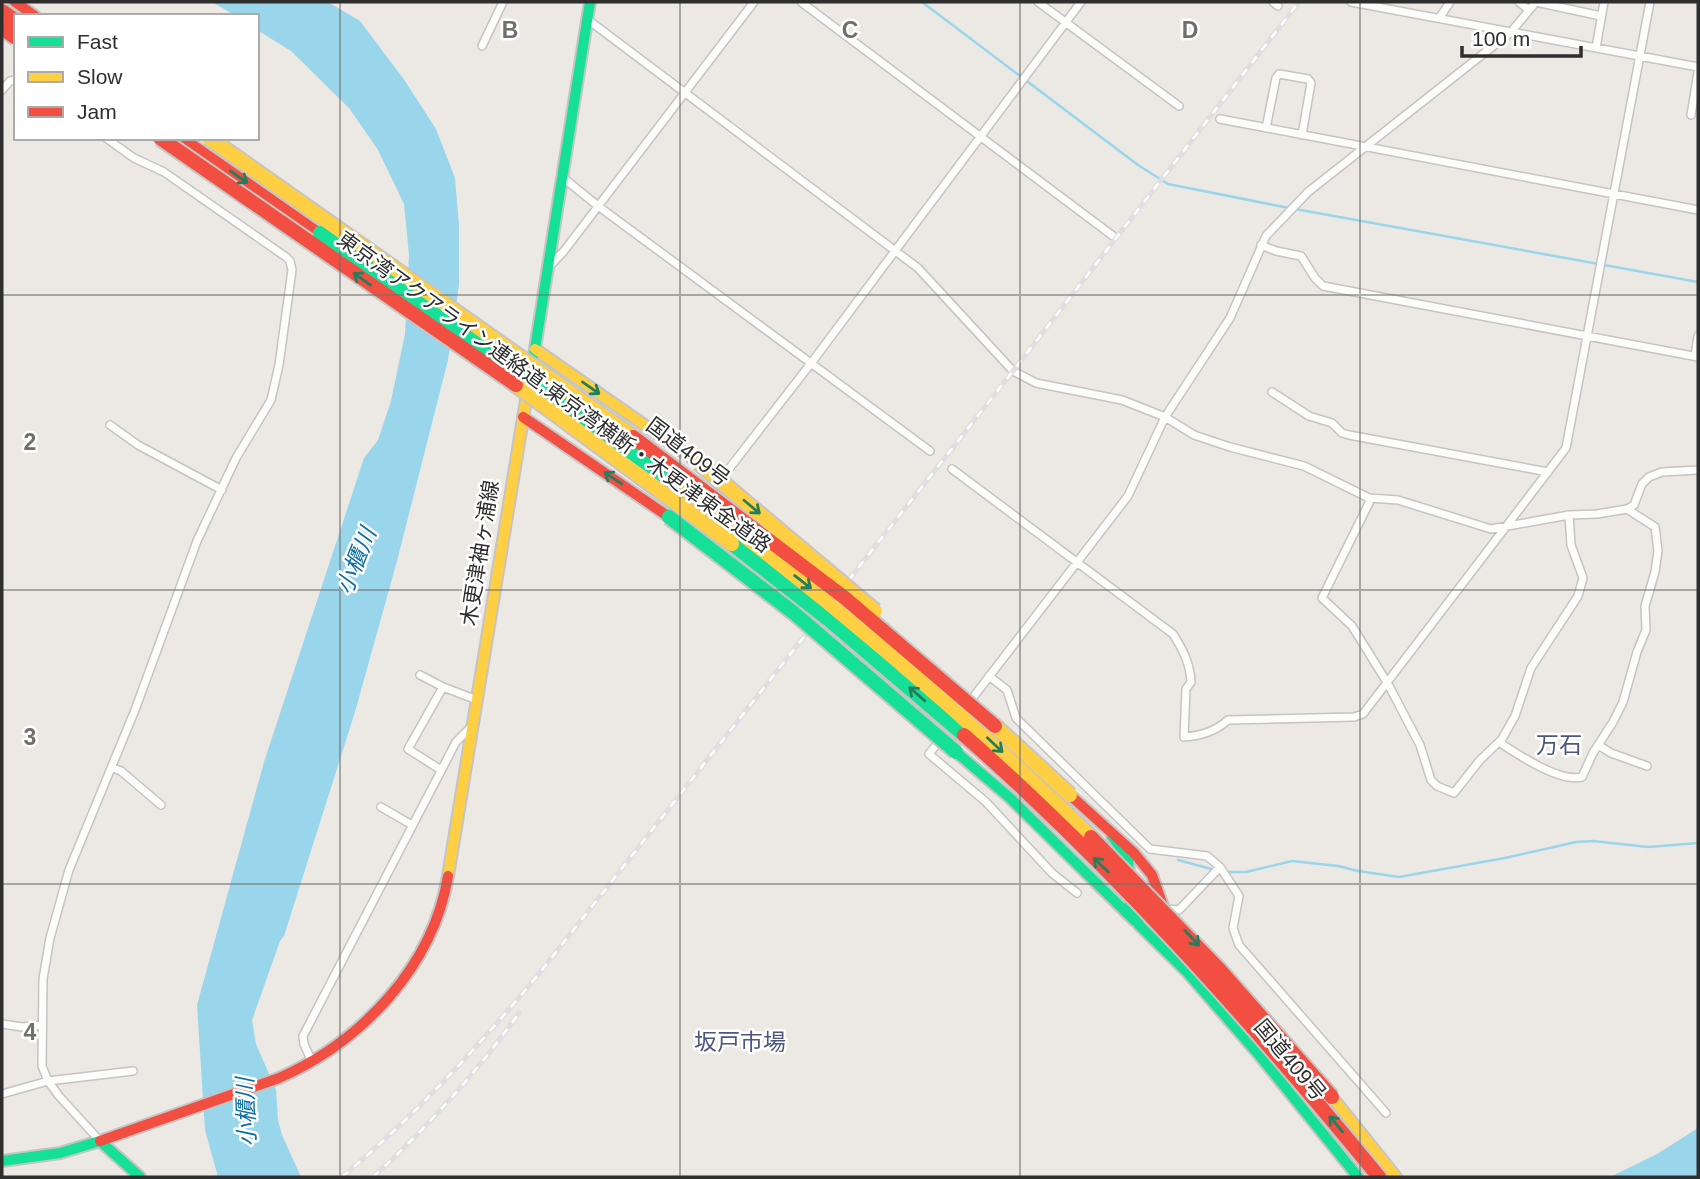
<svg xmlns="http://www.w3.org/2000/svg" width="1700" height="1179" font-family="Helvetica,'Noto Sans JP',sans-serif">
	<style>
		.water { fill: #99d6ec }
		.lines { fill: none; stroke-linecap: round; stroke-linejoin: round }
		.stream { stroke: #99d6ec; stroke-width: 2.5 }
		.street-casing { stroke: #c5c4c5; stroke-width: 10 }
		.fast-casing { stroke: #c5c4c5; stroke-width: 14 }
		.slow-casing { stroke: #c5c4c5; stroke-width: 14 }
		.jam-casing { stroke: #c5c4c5; stroke-width: 14 }
		.street { stroke: #fcfcfb; stroke-width: 7 }
		.fast { stroke: #16e098; stroke-width: 10 }
		.slow { stroke: #ffcf43; stroke-width: 10 }
		.jam { stroke: #f24e42; stroke-width: 10 }
		.rail-casing { stroke: #dfdfe1; stroke-width: 5 }
		.rail { stroke: #fff; stroke-width: 2.5; stroke-dasharray: 8; stroke-linecap: butt }
		.fast-bridge-casing { stroke: #c6c5c4; stroke-width: 18; stroke-linecap: butt }
		.slow-bridge-casing { stroke: #c6c5c4; stroke-width: 18; stroke-linecap: butt }
		.jam-bridge-casing { stroke: #c6c5c4; stroke-width: 18; stroke-linecap: butt }
		.fast-bridge { stroke: #16e098; stroke-width: 14 }
		.slow-bridge { stroke: #ffcf43; stroke-width: 14 }
		.jam-bridge { stroke: #f24e42; stroke-width: 14 }
		.oneway { stroke: #237e5e }
		.grid { fill: none; stroke: #706f6e; stroke-width: 2; stroke-opacity: 0.55 }
		.labels { text-anchor: middle; stroke-width: 5; stroke-linejoin: round; paint-order: stroke }
		.street-label { font-size: 21px; fill: #2e2e2e; stroke: #fff }
		.water-label { font-size: 23px; font-style: italic; fill: #0d6fa3; stroke: #fff }
		.neighbourhood-label { font-size: 23px; fill: #4d5680; stroke: #fff }
		.grid-label { font-size: 23px; text-anchor: middle; font-weight: bold; fill: #706f6e; stroke: #fff; stroke-width: 5; stroke-linejoin: round; paint-order: stroke }
	</style>
	<rect width="100%" height="100%" fill="#ece8e4"/>
	<!-- water -->
	<path class="water" d="M 212,2 L 328,2 L 360,21 L 405,81 L 436,129 L 455,178 L 459,225 L 459,285 L 448,360 L 397,561 L 355,712 L 284,936 L 280,941 L 252,1020 L 256,1044 L 276,1090 L 278,1120 L 282,1135 L 301,1177 L 218,1177 L 205,1130 L 197,1005 L 264,762 L 364,458 L 378,440 L 391,401 L 405,334 L 409,255 L 404,204 L 378,150 L 349,108 L 291,51 L 257,30 L 257,16 L 236,16 Z
		M 1698,1128 L 1698,1177 L 1610,1177 L 1657,1154 Z"/>
	<g class="lines">
		<!-- stream -->
		<path class="stream" d="M 922,2 L 1138,165 L 1168,184 L 1289,208
			M 1295,209 L 1698,282
			M 1178,860 L 1215,870
			M 1225,872 L 1246,872 L 1292,861 L 1338,866 L 1358,871 L 1399,877 L 1505,858 L 1576,842 L 1593,841 L 1648,847 L 1698,843"/>
		<defs>
			<path id="street" d="M 801,2 L 1113,236
				M 1038,2 L 1179,106
				M 1273,2 L 1278,6
				M 1351,2 L 1698,67
				M 1519,2 L 1529,10
				M 1440,17 L 1450,2
				M 587,19 L 918,268 L 1013,371 L 1036,383 L 1122,400 L 1165,417 L 1194,435 L 1230,447 L 1304,466 L 1369,498 L 1398,500 L 1491,529 L 1569,515 L 1597,514 L 1627,509 L 1634,505 L 1642,484 L 1649,477 L 1662,472 L 1698,470
				M 482,46 L 503,2
				M 1596,48 L 1604,2
				M 2,90 L 10,81 L 16,80
				M 1691,115 L 1698,72
				M 1220,119 L 1698,210
				M 1266,128 L 1276,78 L 1279,74 L 1308,79 L 1311,83 L 1302,135
				M 561,176 L 598,206 L 930,451
				M 1261,245 L 1276,251 L 1301,256 L 1315,278 L 1323,286 L 1698,357
				M 549,267 L 564,251 L 754,2
				M 1695,356 L 1698,336
				M 1272,392 L 1309,416 L 1332,423 L 1342,433 L 1349,435 L 1548,472
				M 110,425 L 138,445 L 222,490
				M 952,469 L 1173,634 C 1183,650 1190,663 1191,682 L 1186,689 L 1184,737 C 1200,736 1216,731 1228,720 L 1354,717 L 1363,714 L 1566,448 L 1650,2
				M 725,474 L 812,362 L 1081,2
				M 1369,498 L 1369,503 L 1322,598 L 1352,626 L 1388,684 L 1420,745 L 1431,780 L 1437,786 L 1454,793 L 1480,760 L 1502,739 L 1515,716 L 1531,668 L 1578,596 L 1583,578 L 1571,545 L 1569,515
				M 420,675 L 443,687 L 408,749 L 441,770
				M 989,676 L 1007,690 L 1016,718 L 1150,849 L 1207,856 L 1220,867 L 1239,896 L 1233,928 L 1239,945 L 1386,1113
				M 443,687 L 477,700
				M 968,704 L 1128,496 L 1165,417 L 1230,318 L 1266,236 L 1308,192 L 1511,32 L 1536,2 L 1601,16
				M 952,725 L 929,754 L 986,802 L 1052,873 L 1077,893
				M 1499,742 C 1517,754 1560,783 1582,777 L 1593,753 L 1613,722 L 1623,702 L 1637,652 L 1646,630 L 1645,606 L 1655,572 L 1658,551 L 1655,527 L 1627,509
				M 1598,745 L 1611,753 L 1647,766
				M 113,768 L 121,771 L 161,805
				M 381,807 L 412,825
				M 1165,909 L 1179,910 L 1220,867
				M 2,1024 L 22,1027 L 42,1025
				M 312,1062 L 304,1044 L 303,1036 L 456,742 L 472,726
				M 2,1094 L 48,1081 L 133,1071
				M 100,1141 L 59,1096 L 48,1081 L 42,1066 L 43,979 L 50,938 L 69,870 L 135,710 L 197,541 L 236,458 L 271,400 L 279,365 L 292,270 L 290,261 L 286,257 L 164,172 L 134,158 L 106,138"/>
			<path id="fast" d="M 534,355 L 590,2
				M 956,752 L 1010,798 L 1135,921
				M 1112,836 L 1128,858 L 1130,903 L 1139,925 L 1187,972 L 1260,1056 L 1358,1177
				M 2,1161 L 60,1153 L 100,1141 L 140,1177"/>
			<path id="slow" d="M 535,349 L 699,463
				M 448,876 L 528,388
				M 1332,1097 L 1396,1177"/>
			<path id="jam" d="M 15,2 L 35,16
				M 183,138 L 320,233
				M 523,417 L 669,517
				M 1070,795 L 1134,853 L 1152,875 L 1166,914
				M 100,1141 L 279,1078 C 361,1042 433,967 448,876"/>
		</defs>
		<!-- street casing -->
		<use href="#street" class="street-casing"/>
		<!-- fast casing -->
		<use href="#fast" class="fast-casing"/>
		<!-- slow casing -->
		<use href="#slow" class="slow-casing"/>
		<!-- jam casing -->
		<use href="#jam" class="jam-casing"/>
		<!-- street -->
		<use href="#street" class="street"/>
		<!-- fast -->
		<use href="#fast" class="fast"/>
		<!-- slow -->
		<use href="#slow" class="slow"/>
		<!-- jam -->
		<use href="#jam" class="jam"/>
		<defs>
			<path id="rail" d="M 342,1177 C 415,1116 477,1048 538,975 L 1013,371 L 1299,2
				M 373,1177 C 427,1128 477,1072 519,1013"/>
		</defs>
		<!-- rail casing -->
		<use href="#rail" class="rail-casing"/>
		<!-- rail -->
		<use href="#rail" class="rail"/>
		<defs>
			<path id="fast-bridge" d="M 320,233 L 676,484
				M 669,517 L 794,613 L 956,752
				M 732,544 L 829,620 L 964,735"/>
			<path id="slow-bridge" d="M 209,138 L 633,437
				M 516,385 L 732,544
				M 699,463 L 875,611
				M 676,484 C 822,593 960,710 1091,837
				M 995,726 L 1070,795"/>
			<path id="jam-bridge" d="M 2,11 L 16,21
				M 2,28 L 16,38
				M 160,138 L 516,385
				M 633,437 L 845,598 L 995,726
				M 964,735 C 1116,869 1251,1021 1379,1177
				M 1091,837 L 1218,968 L 1332,1097"/>
		</defs>
		<!-- fast-bridge casing -->
		<use href="#fast-bridge" class="fast-bridge-casing"/>
		<!-- slow-bridge casing -->
		<use href="#slow-bridge" class="slow-bridge-casing"/>
		<!-- jam-bridge casing -->
		<use href="#jam-bridge" class="jam-bridge-casing"/>
		<!-- fast-bridge -->
		<use href="#fast-bridge" class="fast-bridge"/>
		<!-- slow-bridge -->
		<use href="#slow-bridge" class="slow-bridge"/>
		<!-- jam-bridge -->
		<use href="#jam-bridge" class="jam-bridge"/>
	</g>
	<!-- one-way arrows -->
	<defs><path id="oneway-shaft" d="M-6 0H5M1.5-3L5.5 0L1.5 3" fill="none" stroke-width="1.6" stroke-linecap="round" stroke-linejoin="round" transform="scale(1.75)"/></defs>
	<g class="oneway">
		<use href="#oneway-shaft" transform="translate(239 177) rotate(35)"/>
		<use href="#oneway-shaft" transform="translate(362 279) rotate(-145)"/>
		<use href="#oneway-shaft" transform="translate(591 388) rotate(35)"/>
		<use href="#oneway-shaft" transform="translate(613 478) rotate(-146)"/>
		<use href="#oneway-shaft" transform="translate(752 507) rotate(40)"/>
		<use href="#oneway-shaft" transform="translate(803 582) rotate(38)"/>
		<use href="#oneway-shaft" transform="translate(917 694) rotate(-139)"/>
		<use href="#oneway-shaft" transform="translate(995 745) rotate(43)"/>
		<use href="#oneway-shaft" transform="translate(1101 865) rotate(-136)"/>
		<use href="#oneway-shaft" transform="translate(1192 938) rotate(47)"/>
		<use href="#oneway-shaft" transform="translate(1336 1124) rotate(-129)"/>
	</g>
	<!-- grid -->
	<path class="grid" d="M 340,2 L 340,1177M 680,2 L 680,1177M 1020,2 L 1020,1177M 1360,2 L 1360,1177M 2,295 L 1698,295M 2,590 L 1698,590M 2,884 L 1698,884"/>
	<g class="labels">
		<!-- street labels -->
		<g class="street-label">
			<text transform="translate(554 392) rotate(36)" y="7">東京湾アクアライン連絡道;東京湾横断・木更津東金道路</text>
			<text transform="translate(688 452) rotate(37)" y="7">国道409号</text>
			<text transform="translate(480 553) rotate(-81)" y="7">木更津袖ヶ浦線</text>
			<text transform="translate(1290 1060) rotate(50)" y="7">国道409号</text>
		</g>
		<!-- water labels -->
		<g class="water-label">
			<text transform="translate(356 561) rotate(-68)" y="8">小櫃川</text>
			<text transform="translate(246 1112) rotate(-92)" y="8">小櫃川</text>
		</g>
		<!-- neighbourhood labels -->
		<g class="neighbourhood-label">
			<text x="1559" y="753">万石</text>
			<text x="740" y="1050">坂戸市場</text>
		</g>
	</g>
	<g class="grid-label">
		<text x="510" y="38">B</text>
		<text x="850" y="38">C</text>
		<text x="1190" y="38">D</text>
		<text x="30" y="450">2</text>
		<text x="30" y="745">3</text>
		<text x="30" y="1040">4</text>
	</g>
	<!-- border -->
	<rect width="1700" height="1179" fill="none" stroke="#2e2e2e" stroke-width="7"/>
	<!-- legend -->
	<rect x="14" y="14" width="245" height="126" fill="#ffffff" stroke="#ababab" stroke-width="2"/>
	<rect x="28" y="37" width="35" height="10" fill="#16e098" stroke="#ababab" stroke-width="2"/>
	<text x="77" y="49" font-size="21" fill="#2e2e2e">Fast</text>
	<rect x="28" y="72" width="35" height="10" fill="#ffcf43" stroke="#ababab" stroke-width="2"/>
	<text x="77" y="84" font-size="21" fill="#2e2e2e">Slow</text>
	<rect x="28" y="107" width="35" height="10" fill="#f24e42" stroke="#ababab" stroke-width="2"/>
	<text x="77" y="119" font-size="21" fill="#2e2e2e">Jam</text>
	<!-- scale -->
	<path d="M1462 46v10h119v-10" fill="none" stroke="#2e2e2e" stroke-width="3.5"/>
	<text x="1472" y="46" font-size="21" fill="#2e2e2e" stroke="#ffffff" stroke-width="5" paint-order="stroke">100 m</text>
</svg>
